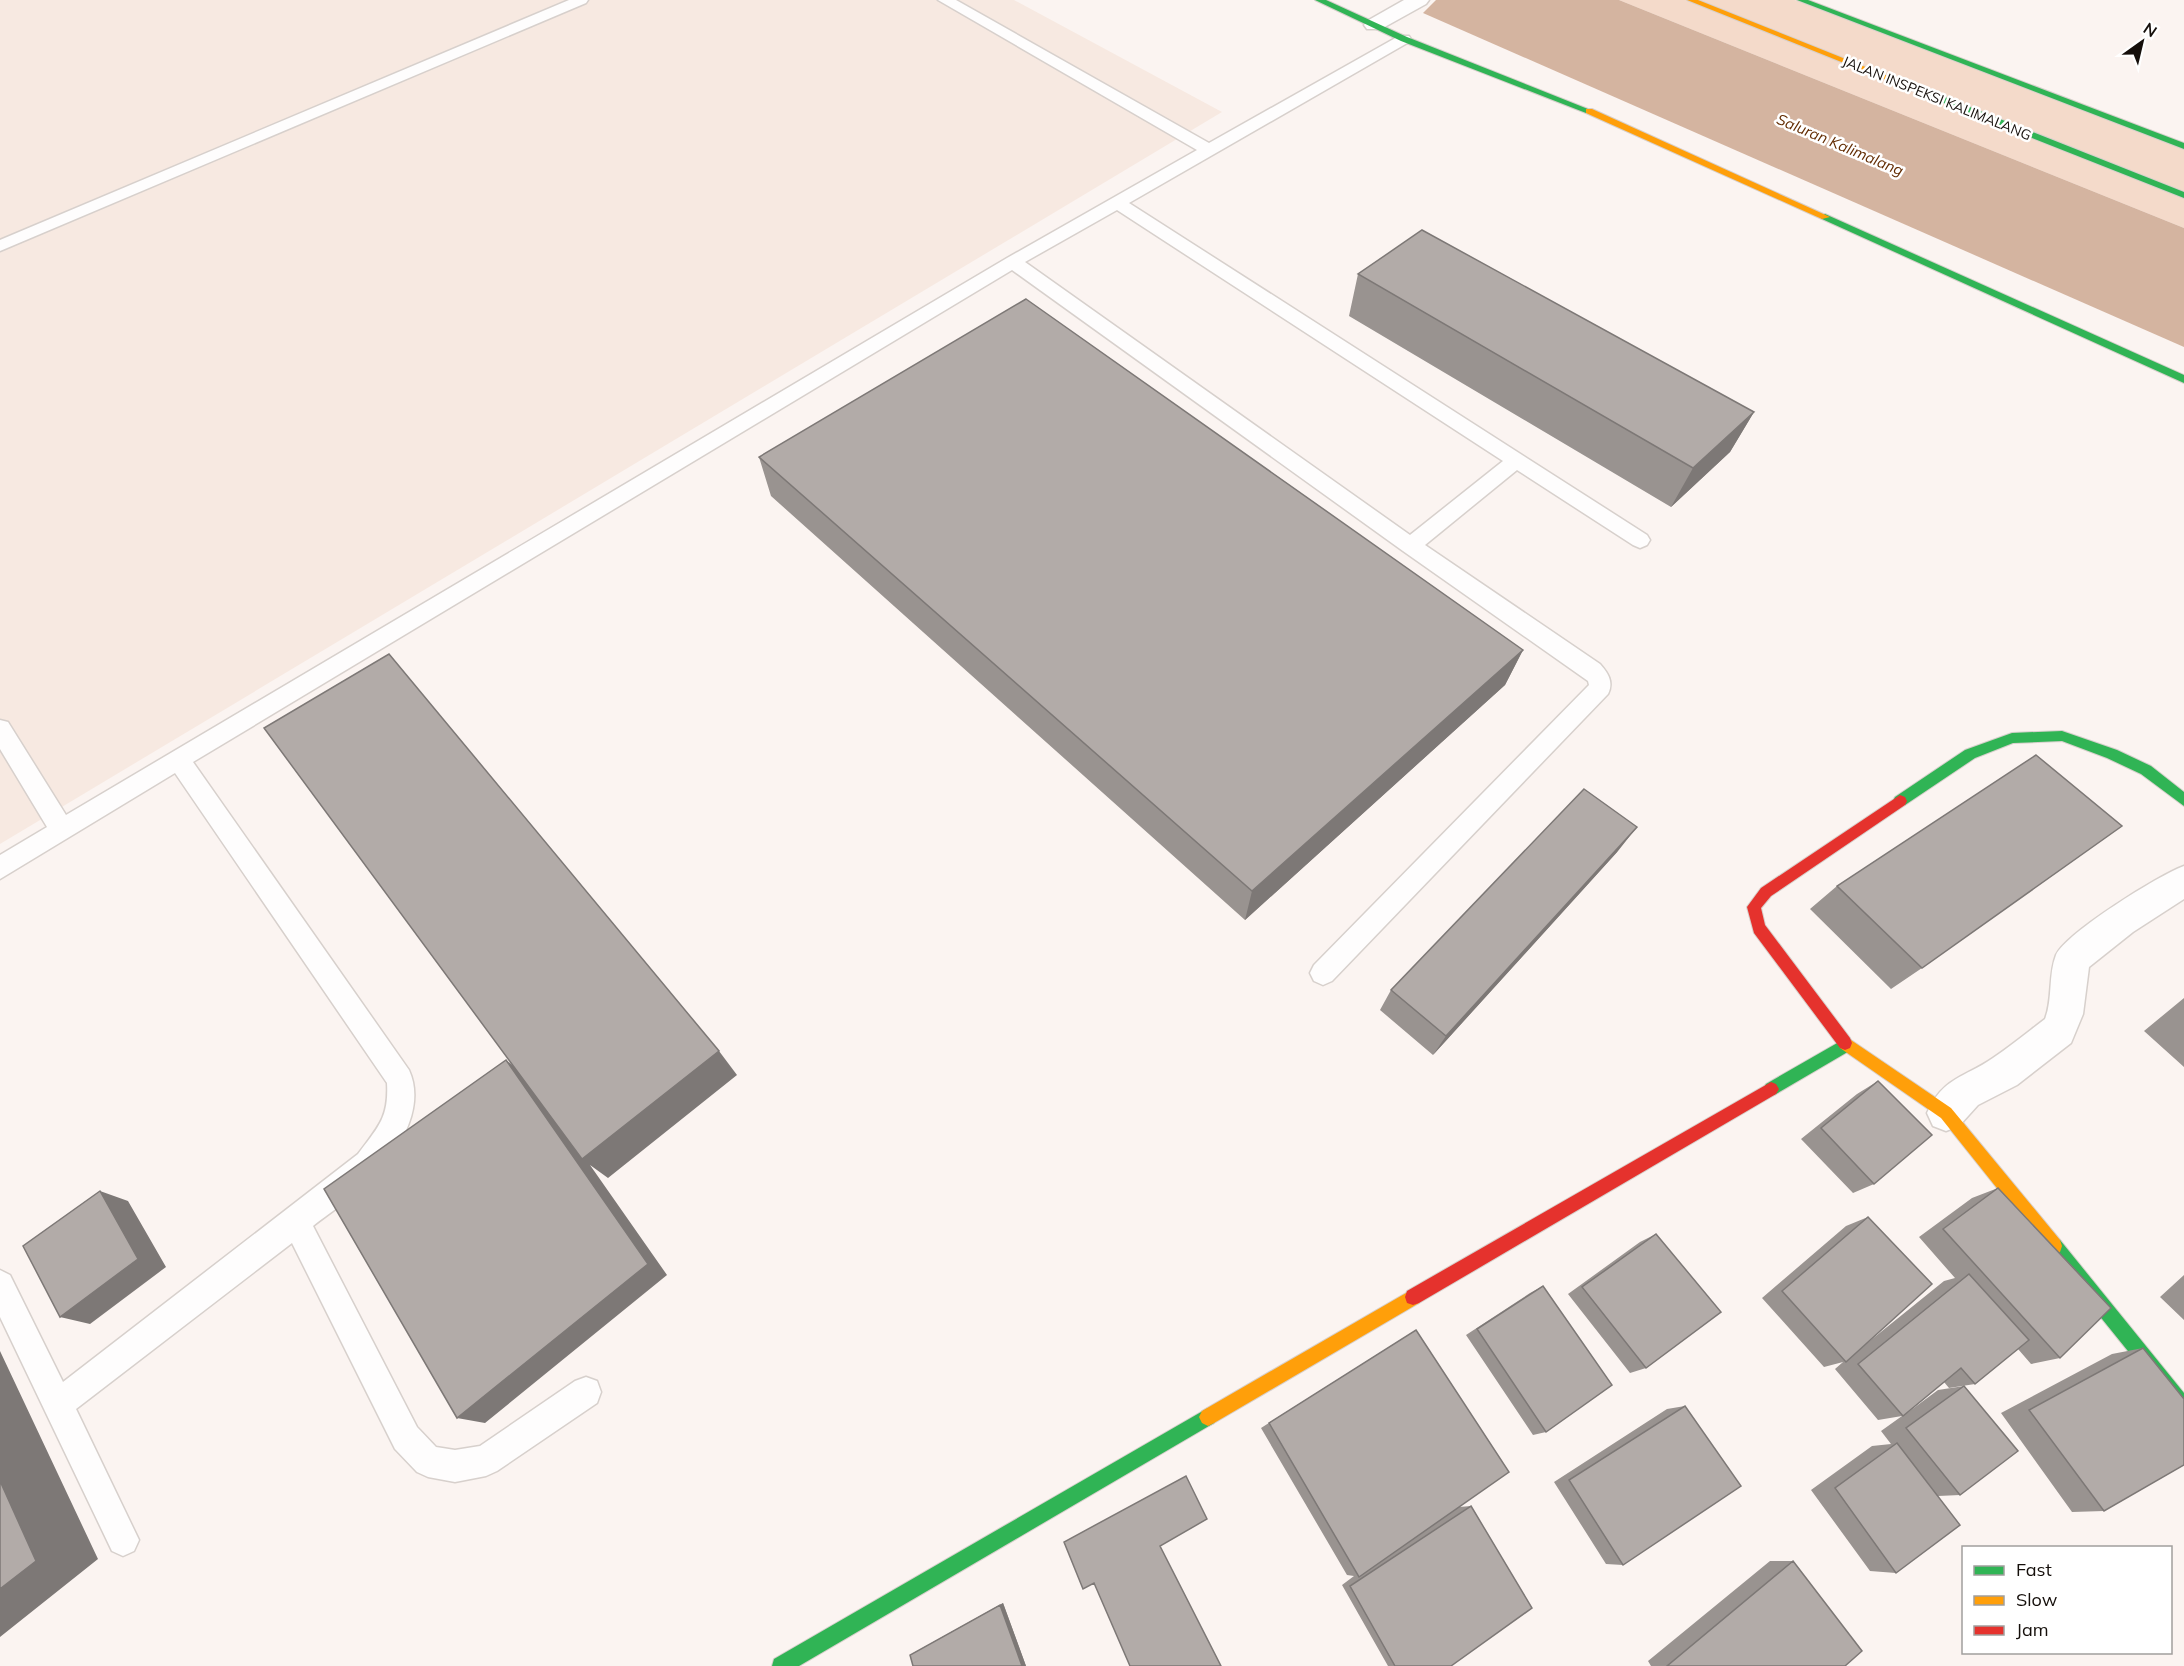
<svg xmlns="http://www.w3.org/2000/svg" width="2184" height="1666" font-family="Mulish,sans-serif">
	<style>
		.built { fill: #f7e9e1 }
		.green { fill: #f4daca }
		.water { fill: #d4b4a0 }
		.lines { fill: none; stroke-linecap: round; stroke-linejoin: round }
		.lane-casing { stroke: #d7d0cc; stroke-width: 3 }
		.street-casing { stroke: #d7d0cc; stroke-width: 3 }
		.fast-casing { stroke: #d7d0cc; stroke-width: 2 }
		.slow-casing { stroke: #d7d0cc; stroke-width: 2 }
		.jam-casing { stroke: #d7d0cc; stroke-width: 2 }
		.lane { fill: #fefdfd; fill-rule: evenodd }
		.street { fill: #fefdfd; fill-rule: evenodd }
		.fast { fill: #30b455; fill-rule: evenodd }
		.slow { fill: #ff9f0a; fill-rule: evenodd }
		.jam { fill: #e5322d; fill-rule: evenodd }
		.wall { fill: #999390 }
		.shaded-wall { fill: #7d7876 }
		.building { fill: #b2aba8; stroke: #7d7876; stroke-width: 1.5 }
		.labels { text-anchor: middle; stroke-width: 5; stroke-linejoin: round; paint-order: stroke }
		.far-street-label { font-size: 14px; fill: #150f0b; stroke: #fff }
		.far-water-label { font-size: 15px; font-style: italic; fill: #622b00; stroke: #fff }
	</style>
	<rect width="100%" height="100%" fill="#fbf4f1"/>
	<!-- built -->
	<path class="built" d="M 0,0 L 1014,0 L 1222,112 L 0,844 Z"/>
	<!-- green -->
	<path class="green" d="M 1619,0 L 1795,0 L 2184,147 L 2184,228 Z"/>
	<!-- water -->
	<path class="water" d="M 1436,0 L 1619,0 L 2184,228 L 2184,347 L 1423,13 Z"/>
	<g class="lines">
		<defs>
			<path id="lane" d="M 569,0 L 588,0 L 586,3 L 0,251 L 0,240 Z
				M 938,0 L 956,0 L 1209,143 L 1399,36 L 1409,36 L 1411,39 L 1409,42 L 1129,203 L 1647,535 L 1650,540 L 1647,545 L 1640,548 L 1633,545 L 1517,470 L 1425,545 L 1600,664 C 1608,673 1614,682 1608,694 L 1332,981 L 1323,985 L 1314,981 L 1310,973 L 1314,965 L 1589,685 L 1588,681 L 1403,551 L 1012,270 L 193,762 L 409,1070 C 425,1105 402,1145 379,1172 C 364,1190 332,1211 313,1226 L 417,1427 L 436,1447 L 455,1450 L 480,1446 L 575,1381 L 586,1377 L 597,1381 L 601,1392 L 597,1403 L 497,1471 L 486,1476 L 455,1482 L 428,1477 L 417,1472 L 395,1449 L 292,1243 L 76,1409 L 139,1540 L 134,1551 L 123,1556 L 112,1551 L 0,1317 L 0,1270 L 10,1275 L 63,1382 L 358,1154 C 378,1127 389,1118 387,1083 L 175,773 L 0,879 L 0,855 L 47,827 L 0,749 L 0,720 L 8,722 L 66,815 L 1007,258 L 1197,150 ZM 1117,210 L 1503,461 L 1410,535 L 1025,262 Z"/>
			<path id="street" d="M 1404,0 L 1429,0 L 1426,4 L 1381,29 L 1367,29 L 1364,25 L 1367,21 Z
				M 2184,866 L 2184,899 L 2133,932 L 2089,967 L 2083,1014 L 2071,1043 L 2017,1085 L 1978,1105 L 1959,1126 L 1946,1131 L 1933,1126 L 1927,1113 C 1943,1077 1964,1078 1993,1058 C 2011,1046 2028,1032 2045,1019 C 2053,999 2048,975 2056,955 C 2066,933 2159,875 2184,866 Z"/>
			<path id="fast" d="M 1315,0 L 1326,0 L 1407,37 L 1593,111 L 1586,113 L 1401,41 Z
				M 1797,0 L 1808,0 L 2184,143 L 2184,149 Z
				M 1921,90 L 1927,90 L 2184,192 L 2184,198 L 1921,94 Z
				M 1825,214 L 2184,375 L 2184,383 L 1822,219 L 1820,217 Z
				M 2062,731 L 2117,750 L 2151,766 L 2184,792 L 2184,806 L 2141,774 L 2107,758 L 2062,741 L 2013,743 L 1975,758 L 1905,805 L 1895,805 L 1893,801 L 1895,797 L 1965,750 L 2012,733 Z
				M 1846,1038 L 1851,1040 L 1853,1045 L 1851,1050 L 1776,1094 L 1771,1096 L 1766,1094 L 1763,1089 L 1766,1084 Z
				M 2054,1238 L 2060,1240 L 2184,1393 L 2184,1416 L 2178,1413 L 2048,1252 L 2046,1246 L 2048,1240 Z
				M 1208,1408 L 1214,1411 L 1217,1417 L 1214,1423 L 799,1666 L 772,1666 L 774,1659 Z"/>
			<path id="slow" d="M 1687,0 L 1698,0 L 1928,92 L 1921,94 Z
				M 1586,109 L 1592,109 L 1830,217 L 1822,219 L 1586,113 Z
				M 1845,1036 L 1951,1108 L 2060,1240 L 2062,1246 L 2060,1252 L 2054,1254 L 2048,1252 L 1941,1118 L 1840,1048 L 1838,1043 L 1840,1038 Z
				M 1413,1289 L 1419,1291 L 1421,1297 L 1419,1303 L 1214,1423 L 1208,1426 L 1202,1423 L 1199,1417 L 1202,1411 Z"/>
			<path id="jam" d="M 1900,795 L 1905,797 L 1907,801 L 1905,805 L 1771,896 L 1761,908 L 1765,925 L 1850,1038 L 1852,1043 L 1850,1048 L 1845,1050 L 1840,1048 L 1754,933 L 1747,907 L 1761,888 Z
				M 1771,1082 L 1776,1084 L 1779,1089 L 1776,1094 L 1419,1303 L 1413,1305 L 1407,1303 L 1405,1297 L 1407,1291 Z"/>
		</defs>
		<!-- lane casing -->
		<use href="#lane" class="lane-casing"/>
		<!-- street casing -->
		<use href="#street" class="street-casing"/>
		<!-- fast casing -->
		<use href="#fast" class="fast-casing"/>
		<!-- slow casing -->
		<use href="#slow" class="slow-casing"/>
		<!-- jam casing -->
		<use href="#jam" class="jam-casing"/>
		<!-- lane -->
		<use href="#lane" class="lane"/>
		<!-- street -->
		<use href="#street" class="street"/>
		<!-- fast -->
		<use href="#fast" class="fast"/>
		<!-- slow -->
		<use href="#slow" class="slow"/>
		<!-- jam -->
		<use href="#jam" class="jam"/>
	</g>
	<!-- wall -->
	<path class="wall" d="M 1358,274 L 1754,412 L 1730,452 L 1671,507 L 1349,316 Z
		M 759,457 L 1523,650 L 1505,685 L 1245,920 L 771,496 Z
		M 1618,851 L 1433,1055 L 1380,1010 L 1391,990 Z
		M 1837,886 L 1922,968 L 1891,989 L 1810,909 Z
		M 2184,998 L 2184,1067 L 2144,1031 Z
		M 1878,1081 L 1874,1184 L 1853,1193 L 1801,1139 L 1857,1094 Z
		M 1998,1188 L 2060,1358 L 2031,1364 L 2018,1349 L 1975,1384 L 1949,1388 L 1944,1382 L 1907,1413 L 1938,1390 L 1964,1386 L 1960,1495 L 1938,1496 L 1896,1573 L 1870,1571 L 1811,1490 L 1872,1446 L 1891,1444 L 1881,1431 L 1902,1416 L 1878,1420 L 1835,1369 L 1843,1362 L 1824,1367 L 1762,1298 L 1846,1226 L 1868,1217 L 1861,1348 L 1944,1281 L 1955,1278 L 1919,1237 L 1972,1198 Z
		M 1656,1234 L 1646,1368 L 1630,1373 L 1568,1294 L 1640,1242 Z
		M 2184,1275 L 2184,1320 L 2160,1297 Z
		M 1543,1286 L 1546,1432 L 1533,1435 L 1466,1335 L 1530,1293 Z
		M 1416,1330 L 1459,1507 L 1471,1506 L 1451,1666 L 1388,1666 L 1342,1585 L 1354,1576 L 1347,1575 L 1261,1428 Z
		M 2143,1348 L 2104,1511 L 2072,1512 L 2001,1413 L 2112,1354 Z
		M 1685,1406 L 1623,1565 L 1606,1564 L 1554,1482 L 1667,1409 Z
		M 1770,1561 L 1793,1561 L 1845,1666 L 1651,1666 L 1648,1661 Z
		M 1003,1603 L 1026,1666 L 913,1666 L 910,1655 Z"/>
	<!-- shaded-wall -->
	<path class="shaded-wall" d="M 1754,412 L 1730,452 L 1671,507 L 1693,468 Z
		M 1523,650 L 1505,685 L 1245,920 L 1252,891 Z
		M 1637,827 L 1618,851 L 1433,1055 L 1446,1036 Z
		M 719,1051 L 737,1075 L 608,1178 L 590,1165 L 667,1275 L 485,1423 L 457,1418 L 506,1060 L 529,1078 Z
		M 100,1191 L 128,1201 L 166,1267 L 90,1324 L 60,1317 Z
		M 0,1351 L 98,1559 L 0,1637 Z
		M 1003,1603 L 1026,1666 L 1022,1666 L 1000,1605 Z"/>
	<!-- building -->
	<path class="building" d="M 1422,230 L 1754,412 L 1693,468 L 1358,274 Z
		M 1026,299 L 1523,650 L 1252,891 L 759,457 Z
		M 389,654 L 719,1051 L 582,1159 L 264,728 Z
		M 2036,755 L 2122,826 L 1922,968 L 1837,886 Z
		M 1584,789 L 1637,827 L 1446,1036 L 1391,990 Z
		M 506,1060 L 648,1264 L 457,1418 L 324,1189 Z
		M 1878,1081 L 1932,1135 L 1874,1184 L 1821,1128 Z
		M 1998,1188 L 2111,1308 L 2060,1358 L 1943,1229 Z
		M 100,1191 L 138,1259 L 60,1317 L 23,1246 Z
		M 1868,1217 L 1932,1284 L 1846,1362 L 1782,1291 Z
		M 1656,1234 L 1721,1312 L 1646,1368 L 1582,1287 Z
		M 1969,1274 L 2029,1340 L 1975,1384 L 1961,1368 L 1903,1416 L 1858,1364 Z
		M 1543,1286 L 1612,1385 L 1546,1432 L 1477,1329 Z
		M 1416,1330 L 1509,1472 L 1359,1577 L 1269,1423 Z
		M 2143,1348 L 2184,1399 L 2184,1465 L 2104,1511 L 2029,1410 Z
		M 1964,1386 L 2018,1451 L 1960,1495 L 1906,1428 Z
		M 1685,1406 L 1741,1486 L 1623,1565 L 1569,1480 Z
		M 1897,1443 L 1960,1525 L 1896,1573 L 1835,1488 Z
		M 1186,1476 L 1207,1519 L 1160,1546 L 1221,1666 L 1130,1666 L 1094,1583 L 1083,1589 L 1064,1542 Z
		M 0,1481 L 36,1561 L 0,1589 Z
		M 1471,1506 L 1532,1608 L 1451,1666 L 1395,1666 L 1350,1586 Z
		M 1793,1561 L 1862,1651 L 1845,1666 L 1667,1666 Z
		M 1000,1605 L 1022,1666 L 913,1666 L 910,1655 Z"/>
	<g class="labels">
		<!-- far-street labels -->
		<g class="far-street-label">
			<text transform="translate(1937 98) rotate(22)" y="5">JALAN INSPEKSI KALIMALANG</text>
		</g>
		<!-- far-water labels -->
		<g class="far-water-label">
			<text transform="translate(1840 145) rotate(23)" y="5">Saluran Kalimalang</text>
		</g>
	</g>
	<!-- legend -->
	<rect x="1962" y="1546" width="210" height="108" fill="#ffffff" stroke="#a19f9d" stroke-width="1.5"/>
	<rect x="1974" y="1566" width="30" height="9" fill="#30b455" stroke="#a19f9d" stroke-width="1.5"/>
	<text x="2016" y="1576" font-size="18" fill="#150f0b">Fast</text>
	<rect x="1974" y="1596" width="30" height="9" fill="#ff9f0a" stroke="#a19f9d" stroke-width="1.5"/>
	<text x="2016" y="1606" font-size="18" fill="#150f0b">Slow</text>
	<rect x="1974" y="1626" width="30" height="9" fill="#e5322d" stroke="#a19f9d" stroke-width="1.5"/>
	<text x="2016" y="1636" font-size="18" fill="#150f0b">Jam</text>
	<!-- north arrow -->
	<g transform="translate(2142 42) rotate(34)" stroke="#ffffff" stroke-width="4.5" paint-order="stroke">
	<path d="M0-4.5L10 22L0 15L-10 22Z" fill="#150f0b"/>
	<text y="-9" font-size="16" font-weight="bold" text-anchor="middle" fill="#150f0b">N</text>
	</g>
</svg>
